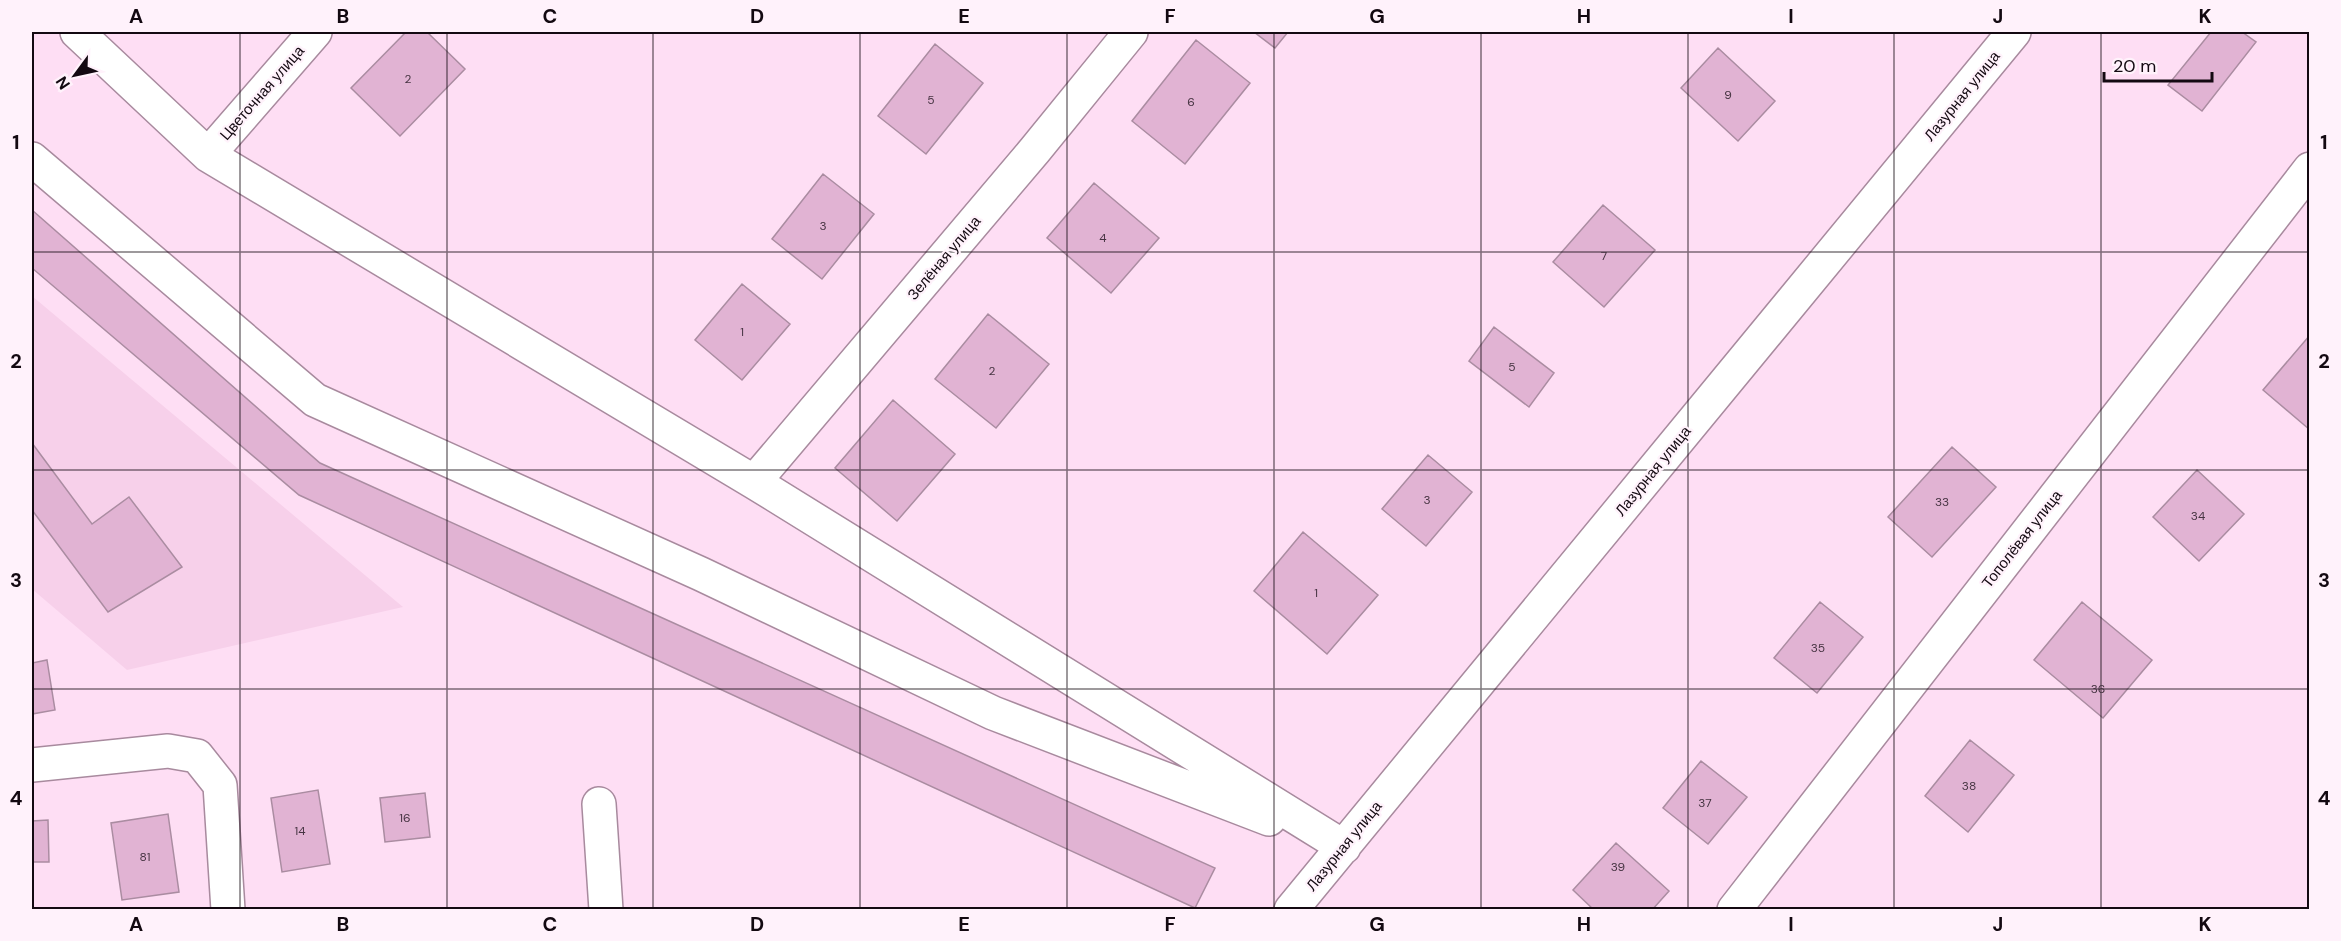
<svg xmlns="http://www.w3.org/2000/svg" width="2341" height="941" font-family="'DM Sans',sans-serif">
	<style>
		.built { fill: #f7d0ea }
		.building { fill: #e1b3d3; stroke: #aa8ca1; stroke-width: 1.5 }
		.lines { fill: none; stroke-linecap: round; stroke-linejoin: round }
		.minor-casing { stroke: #a88a9e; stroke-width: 36 }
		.minor { stroke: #fff; stroke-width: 33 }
		.grid { fill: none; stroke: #130911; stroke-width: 1.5; stroke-opacity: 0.55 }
		.labels { text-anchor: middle; stroke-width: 4.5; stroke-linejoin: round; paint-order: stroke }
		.number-label { font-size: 12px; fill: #463442 }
		.street-label { font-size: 15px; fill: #130911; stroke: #fff2fb }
		.neatline { fill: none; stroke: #130911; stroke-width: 2 }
		.grid-label { font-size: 20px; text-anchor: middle; font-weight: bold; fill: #130911 }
	</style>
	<rect width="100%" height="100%" fill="#fedef4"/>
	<!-- built -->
	<path class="built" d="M 32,296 L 403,607 L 127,670 L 32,589 Z"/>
	<!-- building -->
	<path class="building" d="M 406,32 L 427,32 L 465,69 L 400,136 L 351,88 Z
		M 1254,32 L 1288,32 L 1275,48 Z
		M 2211,32 L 2242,32 L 2256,42 L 2202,111 L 2168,85 Z
		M 1196,40 L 1250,83 L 1185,164 L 1132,121 Z
		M 935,44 L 983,83 L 926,154 L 878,116 Z
		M 1718,48 L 1775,101 L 1738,141 L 1681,88 Z
		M 823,174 L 874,214 L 822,279 L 772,239 Z
		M 1094,183 L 1159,238 L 1111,293 L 1047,238 Z
		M 1603,205 L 1655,250 L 1604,307 L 1553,262 Z
		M 32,210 L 320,463 L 1215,868 L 1195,908 L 299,495 L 32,268 Z
		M 742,284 L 790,324 L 742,380 L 695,340 Z
		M 988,314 L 1049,364 L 996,428 L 935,379 Z
		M 1494,327 L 1554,373 L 1529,407 L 1469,361 Z
		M 2310,335 L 2310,430 L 2263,390 Z
		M 893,400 L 955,454 L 897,521 L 835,468 Z
		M 32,443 L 92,524 L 129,497 L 182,567 L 108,612 L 32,510 Z
		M 1952,447 L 1996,487 L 1932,557 L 1888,517 Z
		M 1428,455 L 1472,492 L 1426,546 L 1382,509 Z
		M 2197,470 L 2244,514 L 2199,561 L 2153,517 Z
		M 1303,532 L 1378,595 L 1327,654 L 1254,591 Z
		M 1820,602 L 1863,637 L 1817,693 L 1774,658 Z
		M 2082,602 L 2152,660 L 2103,718 L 2034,660 Z
		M 47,660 L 55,710 L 32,714 L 32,663 Z
		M 1970,740 L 2014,775 L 1968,832 L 1925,796 Z
		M 1701,761 L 1747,797 L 1708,844 L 1663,808 Z
		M 318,790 L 330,864 L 282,872 L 271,798 Z
		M 425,793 L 430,837 L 385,842 L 380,798 Z
		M 168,814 L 179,892 L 122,900 L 111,823 Z
		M 48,820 L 49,862 L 32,862 L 32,821 Z
		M 1616,843 L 1669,891 L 1652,910 L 1594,910 L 1573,890 Z"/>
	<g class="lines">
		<defs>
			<path id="minor" d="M 77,32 L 208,155 L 754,482 L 1344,847
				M 208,155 L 315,32
				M 32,159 L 315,400 L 701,574 L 993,713 L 1269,819
				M 754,482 L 1035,150 L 1131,32
				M 32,765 L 168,751 L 197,756 L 220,785 L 228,910
				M 599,804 L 606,910
				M 1291,910 L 2014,32
				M 1734,910 L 2310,169"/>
		</defs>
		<!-- minor casing -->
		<use href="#minor" class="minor-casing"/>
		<!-- minor -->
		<use href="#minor" class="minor"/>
	</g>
	<!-- grid -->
	<path class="grid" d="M 240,32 L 240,910M 447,32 L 447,910M 653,32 L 653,910M 860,32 L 860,910M 1067,32 L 1067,910M 1274,32 L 1274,910M 1481,32 L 1481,910M 1688,32 L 1688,910M 1894,32 L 1894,910M 2101,32 L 2101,910M 32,252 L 2310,252M 32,470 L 2310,470M 32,689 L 2310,689"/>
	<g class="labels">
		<!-- number labels -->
		<g class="number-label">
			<text x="408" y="83">2</text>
			<text x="1728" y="99">9</text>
			<text x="931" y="104">5</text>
			<text x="1191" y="106">6</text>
			<text x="823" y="230">3</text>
			<text x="1103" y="242">4</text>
			<text x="1604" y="260">7</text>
			<text x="742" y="336">1</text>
			<text x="1512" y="371">5</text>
			<text x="992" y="375">2</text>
			<text x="1427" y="504">3</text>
			<text x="1942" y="506">33</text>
			<text x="2198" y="520">34</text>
			<text x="1316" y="597">1</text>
			<text x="1818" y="652">35</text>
			<text x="2098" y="693">36</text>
			<text x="1969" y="790">38</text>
			<text x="1705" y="807">37</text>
			<text x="405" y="822">16</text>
			<text x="300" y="835">14</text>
			<text x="145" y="861">81</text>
			<text x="1618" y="871">39</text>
		</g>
		<!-- street labels -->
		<g class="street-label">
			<text transform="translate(262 93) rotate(-49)" y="5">Цветочная улица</text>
			<text transform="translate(1962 96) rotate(-51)" y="5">Лазурная улица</text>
			<text transform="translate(944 258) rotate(-50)" y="5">Зелёная улица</text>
			<text transform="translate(1653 471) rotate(-51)" y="5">Лазурная улица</text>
			<text transform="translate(2022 539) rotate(-52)" y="5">Тополёвая улица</text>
			<text transform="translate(1344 846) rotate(-51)" y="5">Лазурная улица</text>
		</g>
	</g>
	<!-- border -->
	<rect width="2341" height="941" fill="none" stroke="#fff2fb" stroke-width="66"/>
	<!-- north arrow -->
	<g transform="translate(75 75) rotate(237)" stroke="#fff2fb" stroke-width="4.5" paint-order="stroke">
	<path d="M0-4.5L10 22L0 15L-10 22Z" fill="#130911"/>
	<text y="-9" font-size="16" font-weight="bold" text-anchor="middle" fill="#130911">N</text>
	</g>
	<!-- scale -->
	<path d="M2104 72v9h108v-9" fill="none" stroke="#130911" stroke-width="3"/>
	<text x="2113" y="72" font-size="18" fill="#130911" stroke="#fff2fb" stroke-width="4.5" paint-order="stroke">20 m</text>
	<rect x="33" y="33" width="2275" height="875" class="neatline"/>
	<g class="grid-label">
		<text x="136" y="23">A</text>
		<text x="343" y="23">B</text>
		<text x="550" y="23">C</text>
		<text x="757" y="23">D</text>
		<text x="964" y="23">E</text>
		<text x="1170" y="23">F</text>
		<text x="1377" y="23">G</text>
		<text x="1584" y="23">H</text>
		<text x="1791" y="23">I</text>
		<text x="1998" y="23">J</text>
		<text x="2205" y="23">K</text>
		<text x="16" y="149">1</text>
		<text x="2324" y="149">1</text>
		<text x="16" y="368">2</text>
		<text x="2324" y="368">2</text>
		<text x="16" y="587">3</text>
		<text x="2324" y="587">3</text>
		<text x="16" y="805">4</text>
		<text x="2324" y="805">4</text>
		<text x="136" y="931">A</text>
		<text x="343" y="931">B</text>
		<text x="550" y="931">C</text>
		<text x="757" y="931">D</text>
		<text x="964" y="931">E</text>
		<text x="1170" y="931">F</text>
		<text x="1377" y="931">G</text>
		<text x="1584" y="931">H</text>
		<text x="1791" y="931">I</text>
		<text x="1998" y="931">J</text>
		<text x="2205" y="931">K</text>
	</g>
</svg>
